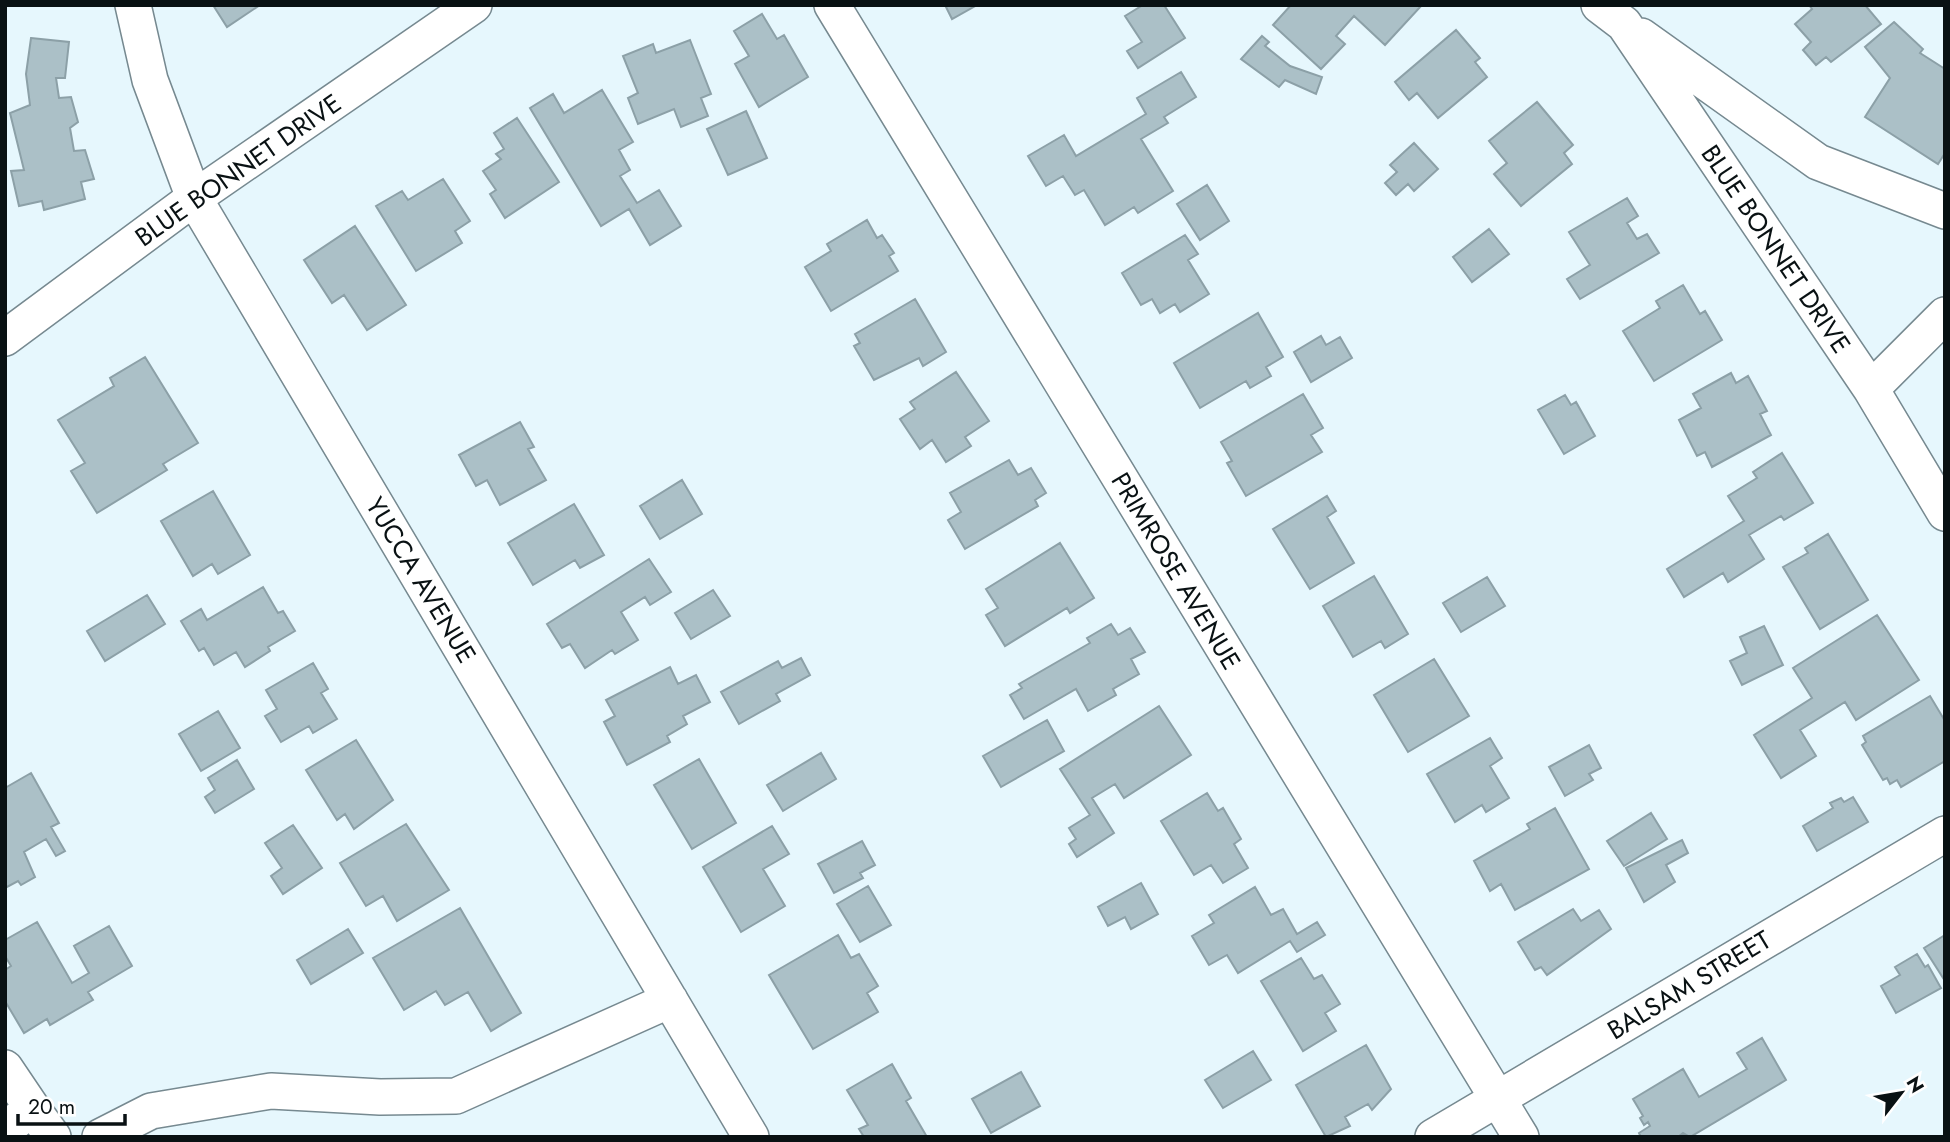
<svg xmlns="http://www.w3.org/2000/svg" width="1950" height="1142" font-family="Jost,sans-serif">
	<style>
		.building { fill: #abc0c7; stroke: #8ca0a7; stroke-width: 2 }
		.lines { fill: none; stroke-linecap: round; stroke-linejoin: round }
		.minor-casing { stroke: #768990; stroke-width: 38 }
		.minor { stroke: #fff; stroke-width: 35 }
		.labels { text-anchor: middle; stroke-width: 5; stroke-linejoin: round; paint-order: stroke }
		.street-label { font-size: 26px; fill: #091113; stroke: #fff }
	</style>
	<rect width="100%" height="100%" fill="#e6f7fd"/>
	<!-- building -->
	<path class="building" d="M 213,5 L 260,5 L 227,27 Z
		M 945,5 L 977,5 L 952,19 Z
		M 1143,5 L 1164,5 L 1185,38 L 1138,68 L 1127,51 L 1142,42 L 1125,16 Z
		M 1291,5 L 1422,5 L 1385,45 L 1354,16 L 1336,36 L 1345,44 L 1321,69 L 1273,25 Z
		M 1809,5 L 1865,5 L 1881,24 L 1831,62 L 1826,57 L 1816,65 L 1803,50 L 1811,42 L 1795,24 L 1812,9 Z
		M 762,14 L 777,39 L 784,35 L 808,77 L 759,107 L 735,64 L 749,56 L 734,31 Z
		M 1894,22 L 1923,49 L 1920,53 L 1945,69 L 1945,153 L 1938,164 L 1865,117 L 1890,78 L 1865,47 Z
		M 1456,30 L 1480,58 L 1475,62 L 1487,77 L 1438,118 L 1417,93 L 1409,100 L 1395,82 Z
		M 1262,36 L 1269,42 L 1265,46 L 1290,66 L 1322,77 L 1316,94 L 1285,80 L 1279,87 L 1241,59 Z
		M 31,38 L 69,42 L 65,78 L 56,78 L 59,98 L 71,97 L 78,122 L 70,128 L 74,151 L 85,150 L 94,179 L 81,182 L 85,199 L 44,210 L 42,201 L 19,206 L 11,171 L 24,170 L 10,113 L 30,105 L 26,74 Z
		M 690,40 L 711,94 L 701,98 L 708,116 L 681,127 L 674,109 L 638,124 L 628,98 L 638,93 L 623,56 L 653,44 L 656,53 Z
		M 1181,72 L 1196,97 L 1164,117 L 1168,123 L 1141,139 L 1173,191 L 1138,213 L 1134,207 L 1105,225 L 1084,190 L 1075,195 L 1063,176 L 1046,186 L 1028,156 L 1064,135 L 1076,156 L 1146,114 L 1137,98 Z
		M 602,90 L 633,142 L 619,150 L 630,170 L 620,176 L 637,203 L 659,190 L 681,226 L 650,245 L 629,209 L 601,226 L 530,108 L 553,94 L 564,113 Z
		M 1537,102 L 1573,145 L 1564,153 L 1572,164 L 1521,206 L 1494,174 L 1507,163 L 1489,141 Z
		M 746,111 L 767,158 L 728,175 L 707,129 Z
		M 517,118 L 559,182 L 505,218 L 490,194 L 496,190 L 483,171 L 501,159 L 496,154 L 504,149 L 494,133 Z
		M 1414,143 L 1438,169 L 1414,191 L 1408,184 L 1396,195 L 1385,183 L 1397,172 L 1390,165 Z
		M 443,179 L 470,221 L 455,231 L 462,243 L 416,271 L 376,206 L 402,191 L 408,200 Z
		M 1207,185 L 1229,221 L 1200,240 L 1177,204 Z
		M 1627,198 L 1638,216 L 1627,223 L 1637,239 L 1647,234 L 1659,253 L 1580,299 L 1567,279 L 1590,265 L 1569,232 Z
		M 867,220 L 877,238 L 882,235 L 894,253 L 889,256 L 898,271 L 831,311 L 805,267 L 831,251 L 827,244 Z
		M 355,226 L 406,305 L 367,330 L 344,295 L 332,303 L 304,260 Z
		M 1489,229 L 1509,254 L 1472,282 L 1453,257 Z
		M 1185,235 L 1198,254 L 1188,260 L 1209,294 L 1180,312 L 1175,304 L 1160,313 L 1152,299 L 1141,305 L 1122,273 Z
		M 1683,285 L 1700,314 L 1705,311 L 1722,340 L 1654,381 L 1623,331 L 1660,308 L 1656,301 Z
		M 915,299 L 946,352 L 923,366 L 919,358 L 874,380 L 854,346 L 860,343 L 855,334 Z
		M 1258,313 L 1283,357 L 1266,367 L 1271,376 L 1250,388 L 1246,381 L 1200,408 L 1174,363 Z
		M 1321,336 L 1326,345 L 1340,337 L 1352,358 L 1311,382 L 1294,352 Z
		M 145,357 L 198,443 L 163,464 L 167,470 L 97,513 L 71,471 L 85,463 L 58,420 L 114,386 L 110,378 Z
		M 956,372 L 989,421 L 965,437 L 971,446 L 946,462 L 932,440 L 920,449 L 900,419 L 915,409 L 910,402 Z
		M 1731,373 L 1736,383 L 1748,376 L 1767,411 L 1760,414 L 1771,435 L 1712,467 L 1705,452 L 1697,456 L 1679,420 L 1701,408 L 1693,394 Z
		M 1303,394 L 1323,428 L 1311,435 L 1322,452 L 1246,496 L 1227,463 L 1232,461 L 1221,442 Z
		M 1565,395 L 1571,405 L 1576,402 L 1595,436 L 1564,454 L 1538,410 Z
		M 520,422 L 534,447 L 528,449 L 546,480 L 500,505 L 487,480 L 476,486 L 459,455 Z
		M 1782,453 L 1813,503 L 1784,520 L 1781,516 L 1749,535 L 1764,559 L 1728,582 L 1723,573 L 1684,597 L 1667,569 L 1744,521 L 1728,496 L 1757,478 L 1753,472 Z
		M 1009,460 L 1018,475 L 1031,468 L 1046,493 L 1035,500 L 1038,506 L 965,549 L 948,520 L 961,512 L 950,493 Z
		M 682,480 L 702,514 L 660,539 L 640,506 Z
		M 213,491 L 250,555 L 218,574 L 212,564 L 193,576 L 161,521 Z
		M 1327,496 L 1336,511 L 1327,517 L 1354,563 L 1310,589 L 1273,529 Z
		M 574,504 L 604,555 L 580,568 L 575,560 L 533,585 L 508,543 Z
		M 1828,534 L 1868,600 L 1820,629 L 1783,567 L 1808,553 L 1805,548 Z
		M 1060,543 L 1094,598 L 1070,613 L 1067,608 L 1005,646 L 986,615 L 998,608 L 986,589 Z
		M 649,559 L 671,592 L 650,605 L 645,597 L 621,612 L 638,640 L 615,654 L 612,650 L 585,668 L 570,644 L 562,648 L 547,624 Z
		M 1374,576 L 1408,634 L 1385,648 L 1381,641 L 1353,657 L 1323,606 Z
		M 1487,577 L 1505,606 L 1461,632 L 1443,603 Z
		M 263,587 L 278,613 L 283,611 L 295,631 L 268,647 L 270,651 L 245,667 L 236,652 L 214,665 L 204,648 L 199,651 L 181,621 L 201,609 L 207,620 Z
		M 713,590 L 730,616 L 691,639 L 675,613 Z
		M 147,595 L 165,624 L 105,661 L 87,631 Z
		M 1877,615 L 1919,680 L 1856,720 L 1845,702 L 1800,730 L 1816,756 L 1781,778 L 1754,735 L 1812,698 L 1793,668 Z
		M 1111,624 L 1118,635 L 1130,628 L 1145,652 L 1131,659 L 1139,674 L 1113,689 L 1116,695 L 1088,711 L 1076,689 L 1024,719 L 1010,695 L 1022,688 L 1019,684 L 1090,643 L 1087,638 Z
		M 1764,626 L 1783,665 L 1742,685 L 1730,661 L 1747,653 L 1740,637 Z
		M 801,658 L 810,675 L 776,694 L 780,701 L 739,724 L 721,692 L 778,661 L 782,668 Z
		M 1434,659 L 1469,716 L 1408,752 L 1374,695 Z
		M 313,663 L 328,689 L 321,693 L 337,719 L 313,733 L 309,726 L 281,742 L 265,716 L 277,709 L 266,690 Z
		M 670,667 L 678,684 L 696,675 L 710,702 L 683,716 L 687,724 L 667,736 L 670,742 L 627,765 L 604,722 L 615,716 L 606,700 Z
		M 1930,696 L 1945,721 L 1945,761 L 1901,787 L 1897,780 L 1890,784 L 1887,778 L 1883,780 L 1862,745 L 1866,742 L 1863,736 Z
		M 1159,706 L 1191,755 L 1124,798 L 1115,784 L 1092,798 L 1114,833 L 1077,857 L 1069,844 L 1076,839 L 1069,828 L 1090,815 L 1060,769 Z
		M 218,711 L 240,748 L 201,771 L 179,734 Z
		M 1047,720 L 1064,751 L 1001,787 L 983,756 Z
		M 1490,738 L 1502,758 L 1490,766 L 1509,798 L 1486,812 L 1482,805 L 1455,822 L 1427,774 Z
		M 356,740 L 393,800 L 354,829 L 345,814 L 337,820 L 306,770 Z
		M 1589,745 L 1601,768 L 1589,774 L 1593,780 L 1565,796 L 1549,767 Z
		M 821,753 L 836,779 L 783,811 L 767,785 Z
		M 699,759 L 736,823 L 692,849 L 654,785 Z
		M 237,760 L 254,789 L 215,813 L 205,797 L 215,790 L 208,778 Z
		M 31,773 L 59,823 L 51,827 L 65,851 L 56,856 L 46,839 L 24,852 L 35,877 L 21,885 L 18,881 L 5,888 L 5,788 Z
		M 1207,793 L 1218,811 L 1223,808 L 1241,839 L 1234,844 L 1248,868 L 1223,883 L 1211,865 L 1194,875 L 1161,821 Z
		M 1853,797 L 1868,822 L 1817,851 L 1803,826 L 1833,808 L 1830,803 L 1841,798 L 1844,802 Z
		M 1555,808 L 1589,869 L 1515,910 L 1501,884 L 1490,891 L 1474,861 L 1530,829 L 1527,824 Z
		M 1651,813 L 1667,839 L 1624,866 L 1607,841 Z
		M 406,824 L 449,890 L 397,921 L 383,896 L 366,906 L 340,863 Z
		M 293,825 L 322,868 L 283,894 L 271,876 L 282,868 L 265,843 Z
		M 772,826 L 789,854 L 763,869 L 785,906 L 741,932 L 703,867 Z
		M 1682,840 L 1688,853 L 1666,865 L 1675,882 L 1644,902 L 1626,868 Z
		M 862,841 L 875,865 L 860,873 L 863,878 L 834,893 L 818,864 Z
		M 1141,883 L 1158,914 L 1131,929 L 1125,917 L 1108,926 L 1098,907 Z
		M 868,886 L 891,925 L 860,942 L 837,904 Z
		M 1255,887 L 1271,915 L 1283,909 L 1297,934 L 1317,922 L 1325,935 L 1297,952 L 1290,941 L 1238,973 L 1227,955 L 1209,965 L 1192,936 L 1214,923 L 1209,915 Z
		M 460,908 L 521,1013 L 491,1031 L 468,992 L 445,1005 L 436,991 L 404,1010 L 373,958 Z
		M 1573,909 L 1581,921 L 1599,910 L 1611,929 L 1547,975 L 1541,967 L 1535,970 L 1518,942 Z
		M 37,922 L 72,983 L 89,973 L 74,946 L 109,926 L 132,966 L 88,992 L 93,1000 L 50,1025 L 47,1019 L 24,1033 L 5,1001 L 5,970 L 11,966 L 5,956 L 5,940 Z
		M 348,929 L 363,953 L 311,984 L 297,960 Z
		M 838,935 L 851,958 L 859,954 L 878,986 L 867,993 L 878,1012 L 813,1049 L 769,975 Z
		M 1945,935 L 1945,981 L 1924,948 Z
		M 1917,954 L 1925,967 L 1928,965 L 1941,988 L 1896,1013 L 1881,986 L 1900,975 L 1895,967 Z
		M 1301,958 L 1314,979 L 1322,975 L 1340,1004 L 1325,1013 L 1336,1031 L 1303,1051 L 1261,981 Z
		M 1762,1038 L 1786,1080 L 1690,1137 L 1683,1133 L 1678,1137 L 1641,1137 L 1639,1133 L 1650,1126 L 1648,1122 L 1644,1125 L 1640,1118 L 1643,1116 L 1633,1099 L 1683,1069 L 1699,1097 L 1747,1069 L 1737,1053 Z
		M 1366,1045 L 1391,1089 L 1372,1110 L 1368,1104 L 1345,1117 L 1350,1126 L 1326,1137 L 1296,1085 Z
		M 1253,1051 L 1271,1080 L 1223,1108 L 1205,1080 Z
		M 892,1064 L 911,1098 L 906,1101 L 927,1137 L 864,1137 L 859,1129 L 868,1125 L 847,1090 Z
		M 1021,1072 L 1040,1106 L 991,1133 L 972,1099 Z"/>
	<g class="lines">
		<defs>
			<path id="minor" d="M 133,5 L 150,80 L 194,198 L 751,1137
				M 832,5 L 1521,1137
				M 1599,5 L 1624,24 L 1871,389 L 1945,513
				M 1641,36 L 1818,162 L 1945,211
				M 5,338 L 194,198 L 474,5
				M 1871,389 L 1945,315
				M 5,1068 L 32,1108
				M 5,1130 L 32,1108 L 53,1137
				M 100,1137 L 151,1111 L 271,1091 L 380,1097 L 456,1096 L 670,1000
				M 1433,1137 L 1945,834"/>
		</defs>
		<!-- minor casing -->
		<use href="#minor" class="minor-casing"/>
		<!-- minor -->
		<use href="#minor" class="minor"/>
	</g>
	<g class="labels">
		<!-- street labels -->
		<g class="street-label">
			<text transform="translate(238 170) rotate(-35)" y="9">BLUE BONNET DRIVE</text>
			<text transform="translate(1776 249) rotate(56)" y="9">BLUE BONNET DRIVE</text>
			<text transform="translate(1176 571) rotate(59)" y="9">PRIMROSE AVENUE</text>
			<text transform="translate(421 580) rotate(59)" y="9">YUCCA AVENUE</text>
			<text transform="translate(1689 985) rotate(-31)" y="9">BALSAM STREET</text>
		</g>
	</g>
	<!-- border -->
	<rect width="1950" height="1142" fill="none" stroke="#091113" stroke-width="14"/>
	<!-- north arrow -->
	<g transform="translate(1901 1093) rotate(59)" stroke="#ffffff" stroke-width="5" paint-order="stroke">
	<path d="M0-5L12 26L0 18L-12 26Z" fill="#091113"/>
	<text y="-10" font-size="19" font-weight="bold" text-anchor="middle" fill="#091113">N</text>
	</g>
	<!-- scale -->
	<path d="M18 1114v10h107v-10" fill="none" stroke="#091113" stroke-width="3.5"/>
	<text x="28" y="1114" font-size="21" fill="#091113" stroke="#ffffff" stroke-width="5" paint-order="stroke">20 m</text>
</svg>
